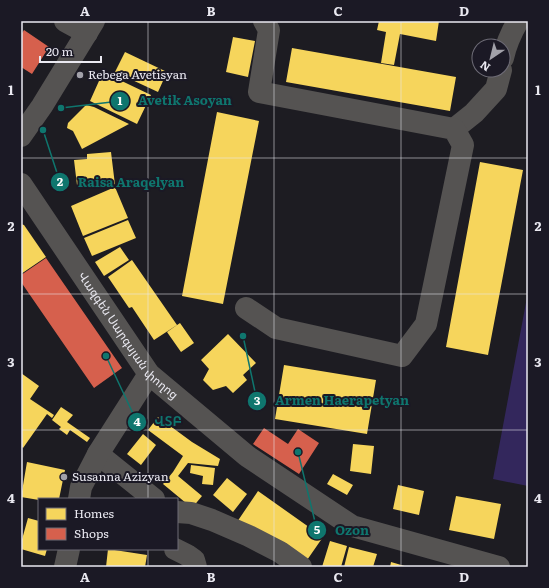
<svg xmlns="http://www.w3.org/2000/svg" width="549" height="588" font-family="Literata,'Noto Sans Armenian',serif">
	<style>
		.green { fill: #33275c }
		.homes { fill: #f6d55c }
		.shops { fill: #d6604d }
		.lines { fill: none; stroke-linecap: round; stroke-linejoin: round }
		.minor { stroke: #555352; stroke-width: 22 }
		.grid { fill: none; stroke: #eae9f1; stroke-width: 1; stroke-opacity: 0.55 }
		.poi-dot { fill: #a2a1a9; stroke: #1b1925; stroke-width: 1.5 }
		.labels { text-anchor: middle; stroke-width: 4; stroke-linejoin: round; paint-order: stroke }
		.poi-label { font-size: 12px; fill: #eae9f1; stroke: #1b1925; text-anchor: start }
		.street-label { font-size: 12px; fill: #eae9f1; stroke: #1b1925 }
		.leader { fill: none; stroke: #0f766e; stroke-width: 1.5 }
		.callout-dot { fill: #0f766e; stroke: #1b1925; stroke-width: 1.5 }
		.mark-label { font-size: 12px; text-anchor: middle; font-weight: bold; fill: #fff }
		.callout-label { font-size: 13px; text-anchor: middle; font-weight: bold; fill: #0f766e; stroke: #1b1925; stroke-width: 4; stroke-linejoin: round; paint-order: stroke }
		.neatline { fill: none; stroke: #eae9f1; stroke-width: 1.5 }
		.grid-label { font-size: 13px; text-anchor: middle; font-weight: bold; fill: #eae9f1 }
	</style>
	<rect width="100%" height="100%" fill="#1d1c22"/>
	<!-- green -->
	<path class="green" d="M 528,292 L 528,486 L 493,479 Z"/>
	<!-- homes -->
	<path class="homes" d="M 379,21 L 439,21 L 436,41 L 400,34 L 394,65 L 381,63 L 386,32 L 377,30 Z
		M 233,37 L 255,41 L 248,77 L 226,72 Z
		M 292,48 L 456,77 L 450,111 L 286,82 Z
		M 125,52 L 167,72 L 158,92 L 115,72 Z
		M 103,72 L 151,95 L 137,124 L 90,101 Z
		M 86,105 L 94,107 L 129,124 L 82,149 L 73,131 L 67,128 L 68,123 Z
		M 217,112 L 259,121 L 223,304 L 182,296 Z
		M 111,152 L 115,185 L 91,187 L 90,184 L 77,185 L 74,160 L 87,159 L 87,154 Z
		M 480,162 L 523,170 L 488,355 L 446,347 Z
		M 115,187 L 128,218 L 83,236 L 71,206 Z
		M 128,220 L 136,238 L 92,256 L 84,238 Z
		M 21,224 L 24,225 L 46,257 L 21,274 Z
		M 120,247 L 129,260 L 104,276 L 95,262 Z
		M 132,260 L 177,325 L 154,340 L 132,307 L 129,308 L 108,277 Z
		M 180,323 L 194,343 L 181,352 L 167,332 Z
		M 228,334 L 256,363 L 243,375 L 247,380 L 233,393 L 226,386 L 213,390 L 203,380 L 209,369 L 201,360 Z
		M 284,365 L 376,380 L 367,434 L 275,419 Z
		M 21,373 L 39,386 L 30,399 L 54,415 L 52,418 L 47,414 L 23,448 L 21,446 Z
		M 61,407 L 73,415 L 67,422 L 90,438 L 87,442 L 70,430 L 67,435 L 59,429 L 61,427 L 52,420 Z
		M 158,417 L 192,442 L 220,459 L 218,466 L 188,463 L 178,476 L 202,496 L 192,508 L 163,484 L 173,472 L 183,456 L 148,430 Z
		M 143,434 L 156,445 L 141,465 L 127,454 Z
		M 353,444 L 374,446 L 371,474 L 350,471 Z
		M 27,462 L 65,470 L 59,499 L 39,499 L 39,500 L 21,497 Z
		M 191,465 L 215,468 L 213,485 L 202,484 L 203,476 L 190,473 Z
		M 333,474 L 353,485 L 347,495 L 327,484 Z
		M 227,478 L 247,494 L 233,512 L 213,495 Z
		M 398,485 L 424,491 L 419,515 L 393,509 Z
		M 258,491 L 323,537 L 305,563 L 237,522 Z
		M 456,496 L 501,504 L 494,539 L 449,530 Z
		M 28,518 L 39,521 L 39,549 L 47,549 L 45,556 L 21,549 L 21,543 Z
		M 330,541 L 347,546 L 341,567 L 322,567 Z
		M 349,547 L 377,554 L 373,567 L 344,567 Z
		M 108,549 L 147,555 L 145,567 L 106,567 Z
		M 391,562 L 408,567 L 390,567 Z"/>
	<!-- shops -->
	<path class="shops" d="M 24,30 L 49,47 L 32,74 L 21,67 L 21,35 Z
		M 46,258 L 122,368 L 94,388 L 21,282 L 21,275 Z
		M 264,428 L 288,444 L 298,429 L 319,443 L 299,474 L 253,444 Z"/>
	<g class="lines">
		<!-- minor -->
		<g class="minor">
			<path d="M 65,21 L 87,33"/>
			<path d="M 503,58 C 506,44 511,33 518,21"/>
			<path d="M 454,129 L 474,113 L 496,89 L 501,70"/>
			<path d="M 21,136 L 42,106 L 94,21"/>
			<path id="s1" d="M 21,184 L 149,374 L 247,456 L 352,526 L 499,567"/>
			<path d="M 246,308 L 276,328 L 402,356 L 426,324 L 463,145 L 454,129 L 259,92 L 269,30 L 264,21"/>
			<path d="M 98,454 L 154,499"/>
			<path d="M 79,499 L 81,487 L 98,454 L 149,374"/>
			<path d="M 177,512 L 191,513 L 212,520 L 249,536 L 280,552 L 301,567"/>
			<path d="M 175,549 L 187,555 L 194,560 L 196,567"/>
			<path d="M 65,567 L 69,549"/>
		</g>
	</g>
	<!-- grid -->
	<path class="grid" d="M 148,21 L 148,499M 274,21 L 274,567M 401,21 L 401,567M 21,158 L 528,158M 21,294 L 528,294M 21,430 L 528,430M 148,549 L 148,567"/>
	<!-- markers -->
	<g class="poi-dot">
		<circle cx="80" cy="75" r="4"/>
		<circle cx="64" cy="477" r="4"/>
	</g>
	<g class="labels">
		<!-- poi labels -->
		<g class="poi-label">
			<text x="88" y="79">Rebega Avetisyan</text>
			<text x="72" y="481">Susanna Azizyan</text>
		</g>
		<!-- street labels -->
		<g class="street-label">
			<text dy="4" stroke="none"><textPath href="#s1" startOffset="186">Վազգեն Սարգսյան փողոց</textPath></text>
		</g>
	</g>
	<!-- callouts -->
	<path class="leader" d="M61 108L120 101M43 130L60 182M243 336L257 401M106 356L137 422M298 452L317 530"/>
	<g class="callout-dot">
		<circle cx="61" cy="108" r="4"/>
		<circle cx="43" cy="130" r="4"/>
		<circle cx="243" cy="336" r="4"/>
		<circle cx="106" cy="356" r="4"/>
		<circle cx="298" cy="452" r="4"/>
		<circle cx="120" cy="101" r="10"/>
		<circle cx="60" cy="182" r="10"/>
		<circle cx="257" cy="401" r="10"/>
		<circle cx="137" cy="422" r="10"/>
		<circle cx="317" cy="530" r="10"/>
	</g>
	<g class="mark-label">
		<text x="120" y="105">1</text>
		<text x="60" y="186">2</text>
		<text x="257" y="405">3</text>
		<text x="137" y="426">4</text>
		<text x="317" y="534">5</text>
	</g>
	<g class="callout-label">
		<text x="185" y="105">Avetik Asoyan</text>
		<text x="131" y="187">Raisa Araqelyan</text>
		<text x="342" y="405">Armen Haerapetyan</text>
		<text x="168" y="426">ՎՏԲ</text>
		<text x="352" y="535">Ozon</text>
	</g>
	<!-- border -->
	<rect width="549" height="588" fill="none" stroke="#1b1925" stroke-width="44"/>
	<!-- legend -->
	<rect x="38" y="498" width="140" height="52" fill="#1b1925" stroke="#6e6c77"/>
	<rect x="46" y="508" width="20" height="12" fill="#f6d55c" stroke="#6e6c77"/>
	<text x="74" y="518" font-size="12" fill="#eae9f1">Homes</text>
	<rect x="46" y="528" width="20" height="12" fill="#d6604d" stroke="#6e6c77"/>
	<text x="74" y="538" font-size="12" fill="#eae9f1">Shops</text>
	<!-- north arrow -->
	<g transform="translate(491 58) rotate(215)"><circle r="19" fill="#1b1925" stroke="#6e6c77"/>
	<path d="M0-3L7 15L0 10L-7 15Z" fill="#a2a1a9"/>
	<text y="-6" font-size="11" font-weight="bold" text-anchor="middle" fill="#eae9f1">N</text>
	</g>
	<!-- scale -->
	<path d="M40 56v6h61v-6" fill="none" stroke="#eae9f1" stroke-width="2"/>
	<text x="46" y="56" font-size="12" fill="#eae9f1" stroke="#1b1925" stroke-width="3" paint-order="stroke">20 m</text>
	<rect x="22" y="22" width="505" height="544" class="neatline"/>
	<g class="grid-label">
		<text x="85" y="16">A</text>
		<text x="211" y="16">B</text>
		<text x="338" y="16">C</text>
		<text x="464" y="16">D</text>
		<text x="11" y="95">1</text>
		<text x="538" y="95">1</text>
		<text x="11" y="231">2</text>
		<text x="538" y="231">2</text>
		<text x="11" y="367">3</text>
		<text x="538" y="367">3</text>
		<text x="11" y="503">4</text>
		<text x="538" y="503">4</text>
		<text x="85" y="582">A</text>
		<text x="211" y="582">B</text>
		<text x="338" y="582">C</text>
		<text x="464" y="582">D</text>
	</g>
</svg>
